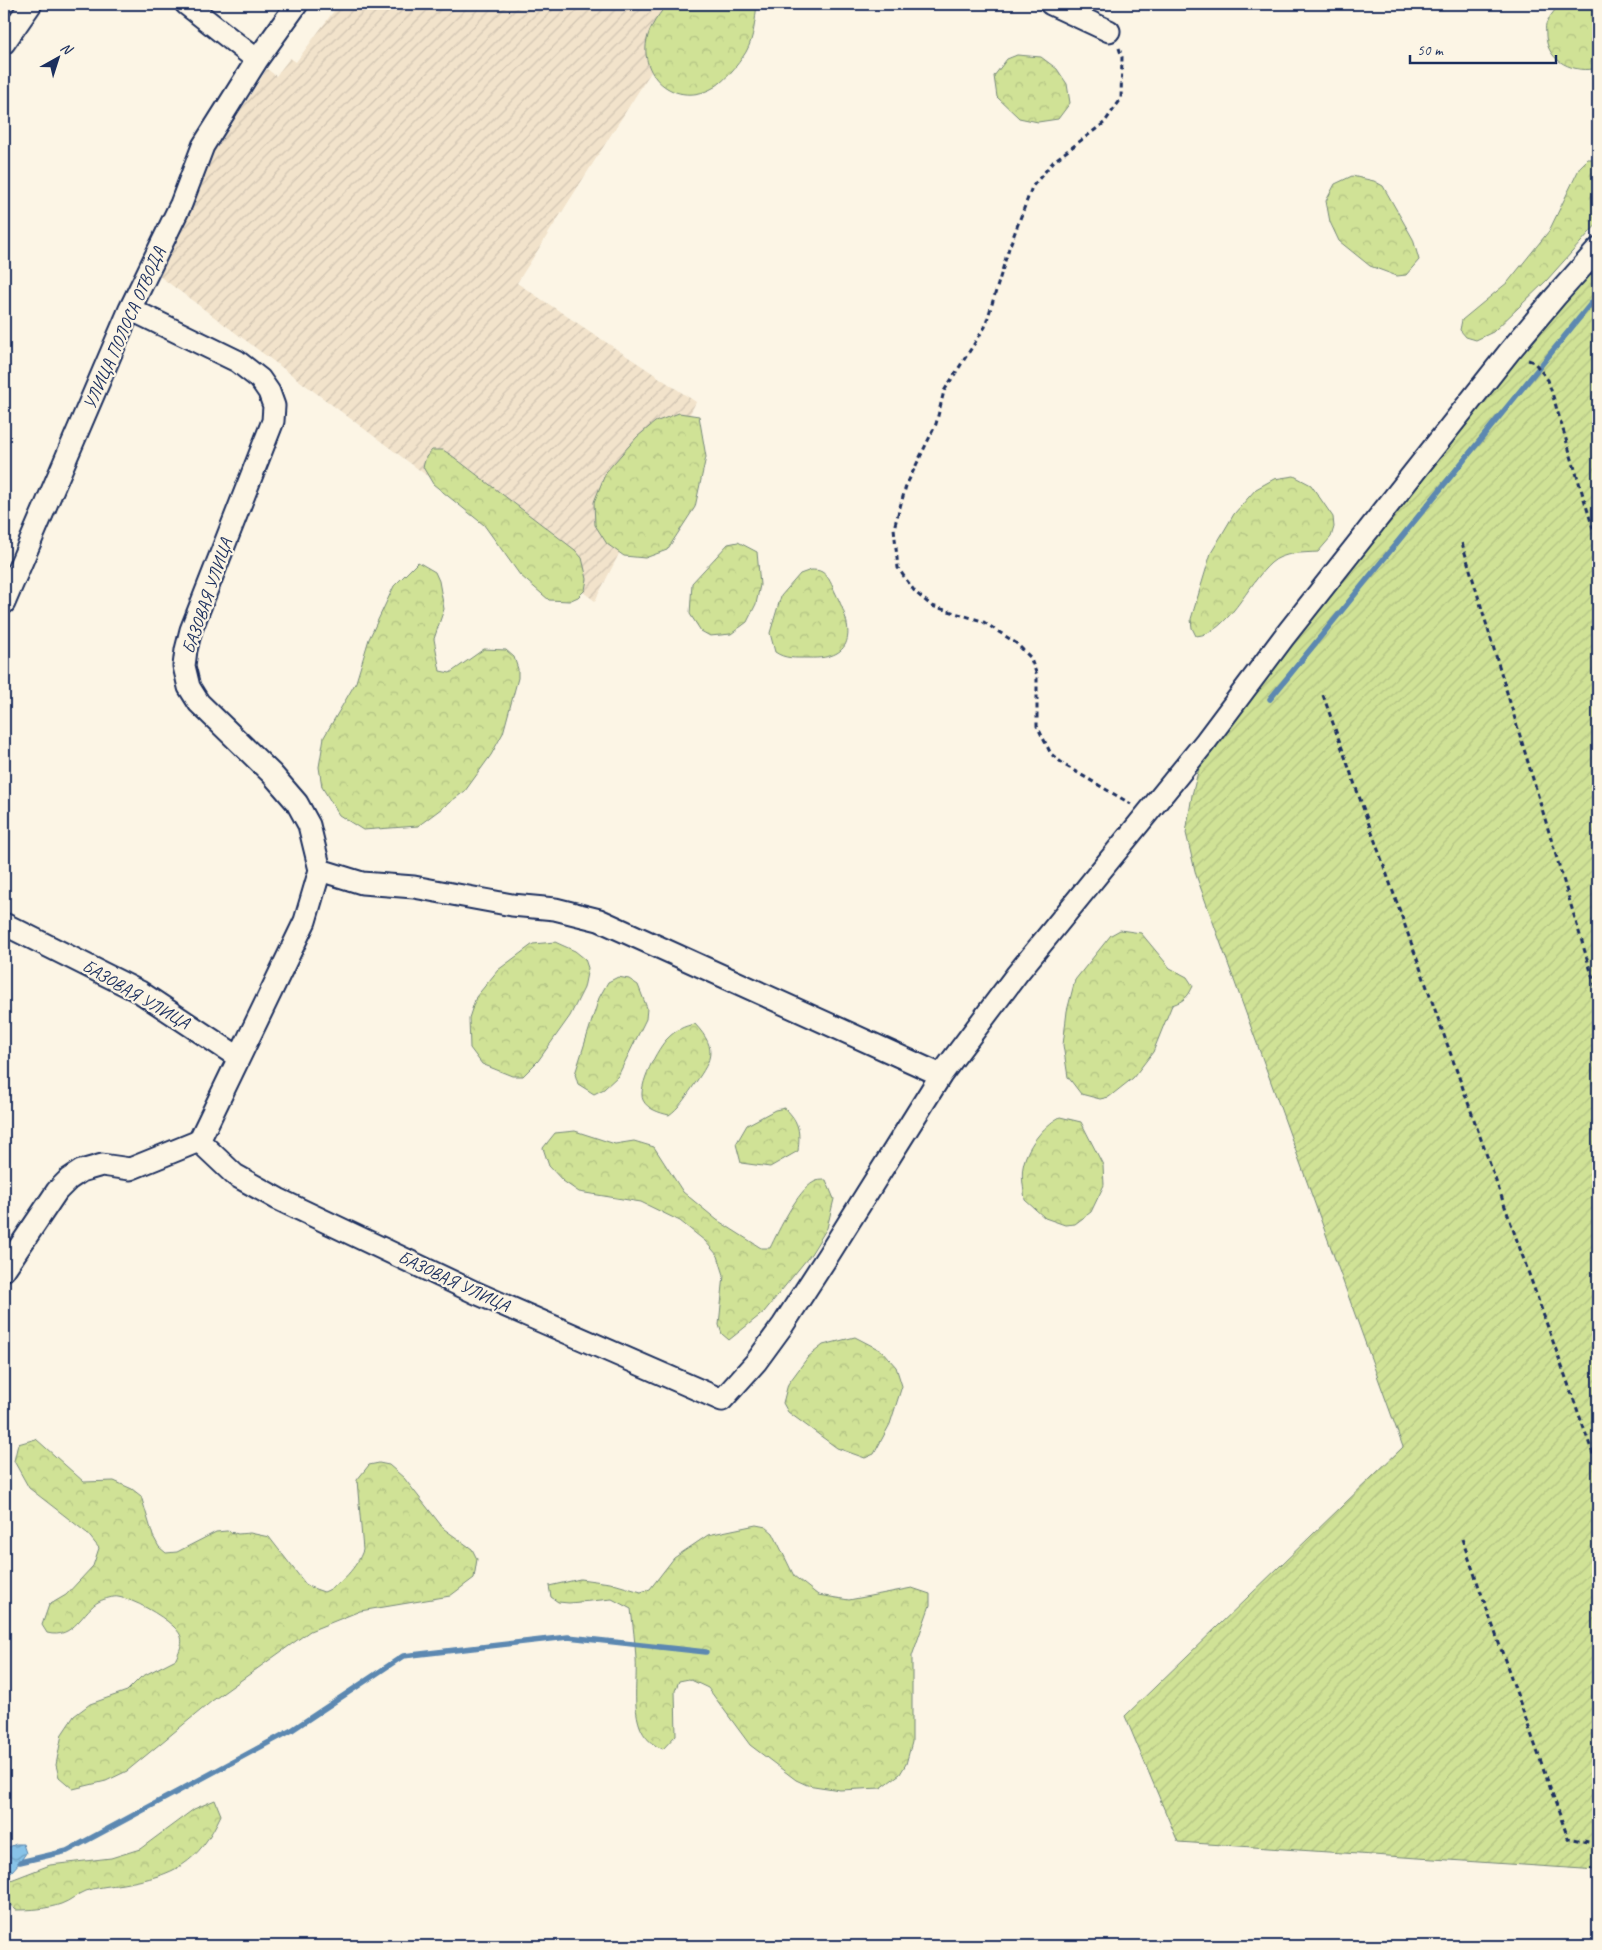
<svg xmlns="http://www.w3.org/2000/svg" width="1602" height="1950" font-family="Caveat,sans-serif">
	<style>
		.industrial { fill: url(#industrial-furrows) }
		.forest { fill: url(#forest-crowns); stroke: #76887a }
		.garden { fill: url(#garden-furrows); stroke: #76887a }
		.water { fill: url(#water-waves); stroke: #5c88b1 }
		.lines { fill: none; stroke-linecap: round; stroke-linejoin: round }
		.stream { stroke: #5c88b1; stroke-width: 5.5 }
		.minor-casing { stroke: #1b2f5e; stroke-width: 25 }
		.path { stroke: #1b2f5e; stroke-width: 3; stroke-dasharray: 5 4; stroke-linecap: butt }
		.minor { stroke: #fcf5e5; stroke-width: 21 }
		.labels { text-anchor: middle; stroke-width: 4.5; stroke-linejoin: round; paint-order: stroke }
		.street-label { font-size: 18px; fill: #1b2f5e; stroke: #fcf5e5 }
	</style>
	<defs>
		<pattern id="industrial-furrows" width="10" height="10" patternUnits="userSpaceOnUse" patternTransform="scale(1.25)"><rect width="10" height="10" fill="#f2e3cb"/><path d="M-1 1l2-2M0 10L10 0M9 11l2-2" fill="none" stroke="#cfc3b1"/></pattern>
		<pattern id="forest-crowns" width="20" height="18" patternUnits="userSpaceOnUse" patternTransform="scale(1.25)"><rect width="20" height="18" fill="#d0e296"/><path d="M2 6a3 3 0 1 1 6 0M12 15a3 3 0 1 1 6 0" fill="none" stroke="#b2c284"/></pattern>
		<pattern id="garden-furrows" width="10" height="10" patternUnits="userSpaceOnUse" patternTransform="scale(1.25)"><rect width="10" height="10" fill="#d0e296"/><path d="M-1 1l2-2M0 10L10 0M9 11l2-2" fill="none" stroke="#b2c284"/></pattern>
		<pattern id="water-waves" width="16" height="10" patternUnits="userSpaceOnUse" patternTransform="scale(1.25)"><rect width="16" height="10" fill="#88c3e8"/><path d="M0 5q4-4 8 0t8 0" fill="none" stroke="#6e9fbf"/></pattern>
	</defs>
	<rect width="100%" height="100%" fill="#fcf5e5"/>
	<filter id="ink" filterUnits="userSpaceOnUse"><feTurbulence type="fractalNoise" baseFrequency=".02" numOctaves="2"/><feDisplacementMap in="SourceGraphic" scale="10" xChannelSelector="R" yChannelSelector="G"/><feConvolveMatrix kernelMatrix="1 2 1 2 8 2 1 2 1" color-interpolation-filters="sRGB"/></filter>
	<g filter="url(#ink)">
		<!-- industrial -->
		<path class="industrial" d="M 339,4 L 694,4 L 517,283 L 696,402 L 595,601 L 158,275 L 207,162 L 267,69 L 276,76 L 290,58 L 296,62 Z"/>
		<!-- forest -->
		<path class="forest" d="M 667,4 L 757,4 C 755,20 754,38 746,52 C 738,65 723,84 709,90 C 667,108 631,65 652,26 C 656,18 662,11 667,4 Z
			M 1571,4 L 1598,4 L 1598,68 C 1575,74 1547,62 1546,36 C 1546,32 1545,27 1546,24 C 1548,18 1554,12 1557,7 Z
			M 1017,55 L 1041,57 L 1057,69 L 1067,84 L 1070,103 L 1058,119 L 1038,122 L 1019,118 L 997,97 L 994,76 L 1007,59 Z
			M 1588,159 L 1598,159 L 1598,223 L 1546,281 L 1493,332 L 1476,340 L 1466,337 L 1460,330 L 1462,320 L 1508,282 L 1549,231 L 1580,167 Z
			M 1352,176 L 1374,181 L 1383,186 L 1413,239 L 1419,260 L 1406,275 L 1397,276 L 1370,266 L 1339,241 L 1330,222 L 1326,201 L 1335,184 Z
			M 679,413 L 699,416 L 706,457 L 695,507 L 667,550 L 645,558 L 624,556 L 607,544 L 595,525 L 594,502 L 606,472 L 637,437 L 655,422 Z
			M 432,450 L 443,450 L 451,455 L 575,550 L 582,558 L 587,579 L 585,590 L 578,597 L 569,601 L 549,600 L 520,575 L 484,525 L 433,484 L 423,467 L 426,457 Z
			M 1294,476 L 1311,485 L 1333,517 L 1334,527 L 1331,537 L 1318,552 C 1303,553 1283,552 1271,563 C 1248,583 1228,634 1196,636 L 1192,628 L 1191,619 L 1211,553 L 1234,514 L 1256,489 L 1274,479 Z
			M 738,542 L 757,552 L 760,585 L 756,604 L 747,622 L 731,634 L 710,636 L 701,631 L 690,614 L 692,583 L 728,544 Z
			M 418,562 L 435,572 L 439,581 L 444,609 L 434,639 L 440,671 L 450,673 L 484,649 L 506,650 L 514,657 L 518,669 L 518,678 L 503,733 L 491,755 L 465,791 L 418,826 L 363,830 L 339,815 L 322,787 L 319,767 L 324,737 L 356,682 L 369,639 L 394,586 Z
			M 811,570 C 814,570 819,570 822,572 C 829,576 832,586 836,594 C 853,628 858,660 808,658 C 795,658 785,659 775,652 L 770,633 L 781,596 L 800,574 Z
			M 1120,930 L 1141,933 L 1170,968 L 1187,977 L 1193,986 C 1188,997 1184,1001 1172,1005 L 1153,1052 L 1133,1078 L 1109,1097 L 1100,1099 L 1081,1094 L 1068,1077 L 1063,1045 L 1067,1011 L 1075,980 L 1111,935 Z
			M 555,942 L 575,951 L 585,959 L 588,968 L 584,988 L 570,1016 L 538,1061 L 523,1076 L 512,1076 L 482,1064 L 470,1048 L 469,1018 L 476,997 L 498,970 L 533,944 Z
			M 618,977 L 629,979 L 638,985 L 647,1008 L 646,1019 L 618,1076 L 604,1089 L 594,1094 L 578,1084 L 575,1074 L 599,998 L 608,982 Z
			M 695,1024 C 720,1051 710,1061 692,1088 C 685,1098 679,1108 669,1115 C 660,1113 647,1109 643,1100 C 637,1087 658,1047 668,1038 C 676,1030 684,1026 695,1024 Z
			M 785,1108 C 800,1123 800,1132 798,1151 L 770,1167 L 741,1163 L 736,1144 L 747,1125 L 775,1110 Z
			M 1060,1117 L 1081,1122 L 1103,1165 L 1104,1185 L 1091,1212 L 1075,1224 L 1065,1225 L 1045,1218 L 1025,1200 C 1024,1190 1021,1177 1023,1167 C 1026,1148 1043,1126 1060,1117 Z
			M 575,1131 L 615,1144 L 634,1141 L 654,1147 L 683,1192 L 717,1220 L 761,1248 L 770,1248 C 779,1230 797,1191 814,1182 C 817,1180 822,1180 826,1180 L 834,1199 L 827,1228 L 811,1254 L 764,1312 L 729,1340 L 722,1334 L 719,1325 L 724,1275 L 718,1256 L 705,1241 L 680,1221 L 641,1202 L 579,1192 L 563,1181 L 549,1166 L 543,1148 L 555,1133 Z
			M 855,1337 L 882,1351 L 896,1367 L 902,1386 L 890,1424 L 874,1454 L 865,1458 L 837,1448 L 788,1412 L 783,1403 L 788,1384 L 808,1357 L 823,1345 Z
			M 36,1439 L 84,1482 L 114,1481 L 132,1489 L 141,1496 L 153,1536 L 159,1547 L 166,1553 L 177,1552 L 216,1532 L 227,1531 L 238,1534 L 250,1533 L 269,1537 L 307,1586 L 324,1592 C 340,1586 358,1566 363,1550 L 357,1480 L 369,1465 L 379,1463 L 389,1465 L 404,1478 L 444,1529 L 472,1549 L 477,1559 L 474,1578 L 450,1596 L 360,1611 L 310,1631 L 212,1701 L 127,1771 L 106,1781 L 73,1789 L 59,1777 L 56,1765 L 62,1734 L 74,1716 L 90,1704 L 127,1691 L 141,1677 L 176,1659 C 182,1644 186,1638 173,1626 C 161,1615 134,1599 118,1597 C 114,1596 104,1599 100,1601 C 82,1610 75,1640 47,1633 L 42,1625 L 49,1605 L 66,1595 L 93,1566 L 99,1548 L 87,1533 L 29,1488 L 14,1461 L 18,1444 Z
			M 756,1525 L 766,1527 L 773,1533 L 794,1576 L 818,1595 L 849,1600 L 912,1588 L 930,1594 L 930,1605 L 912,1656 L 912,1742 L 906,1764 L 900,1774 L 881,1788 L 840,1790 L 807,1785 L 796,1780 L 750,1745 L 708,1688 L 689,1679 L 679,1681 L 675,1691 L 676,1735 L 663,1749 C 626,1736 638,1689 636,1659 C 635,1642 633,1625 631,1609 L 612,1599 L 569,1603 L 558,1602 L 551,1597 L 549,1586 L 580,1579 L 610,1583 L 641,1592 L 650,1589 L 674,1558 L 708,1535 Z
			M 215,1800 L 221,1815 C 198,1864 175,1875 123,1884 C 111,1886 97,1887 85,1891 C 77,1894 70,1901 61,1904 C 46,1909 32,1910 16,1910 L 4,1899 L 4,1885 L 11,1880 L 50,1865 L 111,1858 L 140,1849 L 194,1809 Z"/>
		<!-- garden -->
		<path class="garden" d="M 1598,249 L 1598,1870 L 1178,1842 L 1125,1716 L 1403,1447 L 1196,875 L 1186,833 L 1192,795 L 1206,741 Z"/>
		<!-- water -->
		<path class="water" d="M 16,1844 L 23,1844 L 26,1853 L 20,1862 L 4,1880 L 4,1847 L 9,1847 Z"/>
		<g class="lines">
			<!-- stream -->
			<path class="stream" d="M 1270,699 L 1598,295
				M 20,1862 L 67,1851 L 292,1730 L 403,1656 L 568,1637 L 706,1652"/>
			<defs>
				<path id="minor" d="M 186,4 L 257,60
					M 1051,4 L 1109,31
					M 4,43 L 31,4
					M 4,603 L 130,309 L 181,204 L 203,146 L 257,60 L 297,4
					M 320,870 L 362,883 L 414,887 L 512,905 L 555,909 L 599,920 L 941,1075
					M 4,924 L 140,992 L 238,1057
					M 199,1141 L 235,1175 L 278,1199 L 474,1292 L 722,1400 L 756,1362 L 783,1325 L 829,1254 L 941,1075 L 1017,974 L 1206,741 L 1284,637 L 1509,352 L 1556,296 L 1598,249
					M 4,1270 L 57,1191 L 69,1179 L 81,1171 L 102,1165 L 130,1169 L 199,1141 L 305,921 L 320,870 L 309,825 L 297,803 L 272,774 L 199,703 L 189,687 L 184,666 L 186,650 L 191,630 L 273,421 L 274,406 L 269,392 L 260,379 L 237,361 L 130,309"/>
			</defs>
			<!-- minor casing -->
			<use href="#minor" class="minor-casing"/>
			<!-- path -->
			<path class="path" d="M 1119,48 L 1122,57 L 1121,99 L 1104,123 L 1054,161 L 1032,187 L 1009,248 L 985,327 L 944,391 L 936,424 L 906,486 L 894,528 L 898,568 L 915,592 L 932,606 L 982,621 L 1016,643 L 1030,657 L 1037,675 L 1037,726 L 1051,754 L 1066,766 L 1131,804
				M 1528,360 L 1534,362 L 1548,380 L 1598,545
				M 1462,543 L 1598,995
				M 1323,695 L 1598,1468
				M 1462,1539 L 1568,1838 L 1598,1844"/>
			<!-- minor -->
			<use href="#minor" class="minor"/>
		</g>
	</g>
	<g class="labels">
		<!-- street labels -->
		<g class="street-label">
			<text transform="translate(124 328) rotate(-66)" y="6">УЛИЦА ПОЛОСА ОТВОДА</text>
			<text transform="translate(207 596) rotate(-71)" y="6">БАЗОВАЯ УЛИЦА</text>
			<text transform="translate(136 994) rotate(30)" y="6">БАЗОВАЯ УЛИЦА</text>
			<text transform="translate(454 1281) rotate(25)" y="6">БАЗОВАЯ УЛИЦА</text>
		</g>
	</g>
	<!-- margin -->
	<rect width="1602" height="1950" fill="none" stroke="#fcf5e5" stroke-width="20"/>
	<rect x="10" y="10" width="1582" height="1930" fill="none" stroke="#1b2f5e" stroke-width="2" filter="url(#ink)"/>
	<!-- north arrow -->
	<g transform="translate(58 58) rotate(39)" stroke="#fcf5e5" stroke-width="4" paint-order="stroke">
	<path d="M0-4L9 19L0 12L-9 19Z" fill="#1b2f5e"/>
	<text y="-8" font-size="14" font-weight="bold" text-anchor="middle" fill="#1b2f5e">N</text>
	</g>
	<!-- scale -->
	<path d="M1410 55v8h146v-8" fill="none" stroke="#1b2f5e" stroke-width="2.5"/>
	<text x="1417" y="55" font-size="15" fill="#1b2f5e" stroke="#fcf5e5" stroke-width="4" paint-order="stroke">50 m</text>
</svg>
